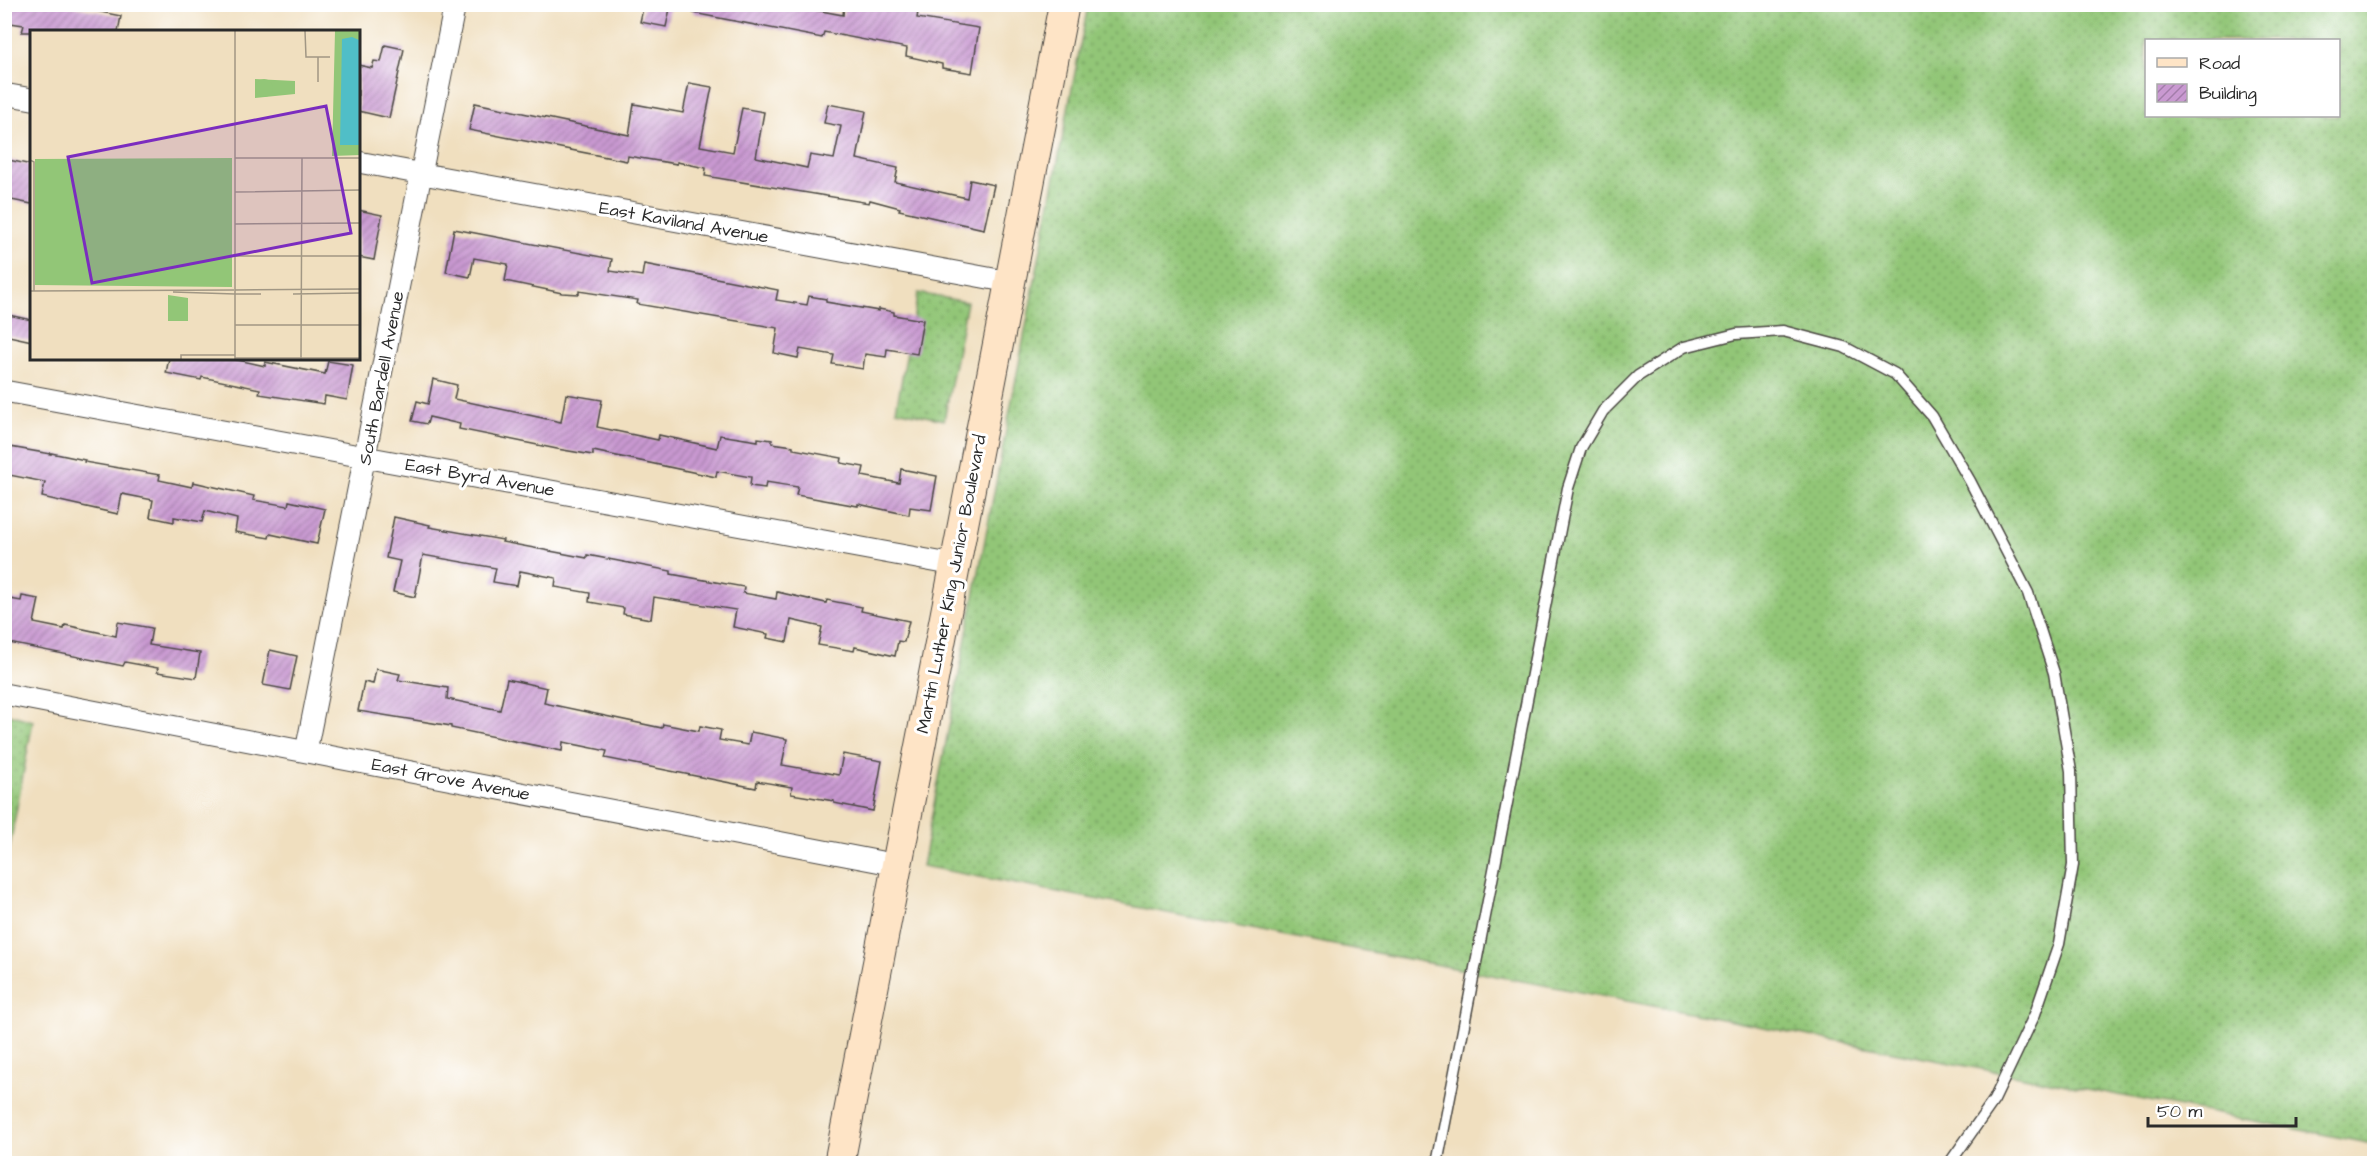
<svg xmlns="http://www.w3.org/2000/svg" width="2379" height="1168" font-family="'Architects Daughter',sans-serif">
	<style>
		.grass { fill: url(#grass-dots); stroke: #5e7851; stroke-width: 1.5; fill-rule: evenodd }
		.building { fill: url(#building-hatch) }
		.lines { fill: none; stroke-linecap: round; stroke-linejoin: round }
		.lane-casing { stroke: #494641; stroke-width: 13 }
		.street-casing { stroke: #494641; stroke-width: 23 }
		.secondary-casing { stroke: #494641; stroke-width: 32 }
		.lane { stroke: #fff; stroke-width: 10 }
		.street { stroke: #fff; stroke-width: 21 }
		.secondary { stroke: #fee4c6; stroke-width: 30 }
		.labels { text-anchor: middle; stroke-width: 6; stroke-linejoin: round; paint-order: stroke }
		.street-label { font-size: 18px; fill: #2b2b2b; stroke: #fff }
		.inset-road { fill: none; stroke: #a19784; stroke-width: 1.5 }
		.view { fill: #7b2cbf; fill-opacity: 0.15; stroke: #7b2cbf; stroke-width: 3 }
		.inset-edge { fill: none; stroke: #2b2b2b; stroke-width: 3 }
	</style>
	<defs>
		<pattern id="grass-dots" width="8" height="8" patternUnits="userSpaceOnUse" patternTransform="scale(1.5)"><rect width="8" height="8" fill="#92c677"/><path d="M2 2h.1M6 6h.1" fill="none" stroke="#77a162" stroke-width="1.8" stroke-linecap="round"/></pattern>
		<pattern id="building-hatch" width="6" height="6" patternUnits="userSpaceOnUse" patternTransform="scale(1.5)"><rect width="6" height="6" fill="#c999d1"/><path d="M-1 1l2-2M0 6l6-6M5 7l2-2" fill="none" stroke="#a37daa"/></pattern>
	</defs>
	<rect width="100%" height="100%" fill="#fff"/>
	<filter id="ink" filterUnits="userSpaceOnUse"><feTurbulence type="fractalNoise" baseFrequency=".0167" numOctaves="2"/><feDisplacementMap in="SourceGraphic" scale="12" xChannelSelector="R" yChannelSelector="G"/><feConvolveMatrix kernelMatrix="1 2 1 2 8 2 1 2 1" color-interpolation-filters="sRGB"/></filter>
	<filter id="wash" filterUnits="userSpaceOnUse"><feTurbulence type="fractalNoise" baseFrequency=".008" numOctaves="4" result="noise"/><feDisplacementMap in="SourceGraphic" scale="24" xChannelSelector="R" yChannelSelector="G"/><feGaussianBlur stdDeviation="1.35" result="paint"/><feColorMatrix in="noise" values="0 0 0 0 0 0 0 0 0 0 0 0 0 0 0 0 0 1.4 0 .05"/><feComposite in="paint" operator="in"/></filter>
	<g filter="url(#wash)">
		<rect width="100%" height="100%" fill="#f0dfbf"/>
		<!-- grass -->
		<path class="grass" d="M 1088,5 L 2374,5 L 2374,1144 L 922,866 ZM 2146,40 L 2338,40 L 2338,116 L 2146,116 Z
			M 918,293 L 967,302 L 944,420 L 896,410 Z
			M 5,713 L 33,721 L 5,872 L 4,713 Z"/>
		<g id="blocks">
			<!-- building -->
			<path class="building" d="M 4,4 L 61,4 L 121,16 L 118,32 L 22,32 L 24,25 L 4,22 Z
				M 644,4 L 671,4 L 666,27 L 640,22 Z
				M 693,4 L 811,4 L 810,9 L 843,15 L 844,4 L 885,4 L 918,12 L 917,18 L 979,28 L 972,73 L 942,68 L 942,64 L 906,56 L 907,48 L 824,32 L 822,38 L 693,13 Z
				M 385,45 L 404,49 L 389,118 L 358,111 L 358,65 L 372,68 L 374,61 L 381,62 Z
				M 689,83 L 712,87 L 700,146 L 733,152 L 742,108 L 764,112 L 756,157 L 807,168 L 810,155 L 834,159 L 841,126 L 824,123 L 828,104 L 866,111 L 857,159 L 898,168 L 895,182 L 967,198 L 970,180 L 994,185 L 984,229 L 899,210 L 900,208 L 870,200 L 869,203 L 705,176 L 706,168 L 677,162 L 677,164 L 628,156 L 627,161 L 469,130 L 475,103 L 629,135 L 634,104 L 683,113 Z
				M 4,159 L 32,165 L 32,204 L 11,200 L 12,195 L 4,193 Z
				M 358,210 L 382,215 L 374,260 L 358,257 Z
				M 454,229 L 612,259 L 610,271 L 642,276 L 644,264 L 778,290 L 776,300 L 807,305 L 809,296 L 826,299 L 826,302 L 879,311 L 879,309 L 894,312 L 894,315 L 923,320 L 917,354 L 887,349 L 886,357 L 865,354 L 863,369 L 832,364 L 834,355 L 800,349 L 798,358 L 774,353 L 778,328 L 637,304 L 638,300 L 579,291 L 579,294 L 562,293 L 505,281 L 508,264 L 474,258 L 470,277 L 446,272 Z
				M 4,314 L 32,320 L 32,341 L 4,335 Z
				M 169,358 L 229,358 L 265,366 L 265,362 L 325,374 L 328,361 L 353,365 L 347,400 L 325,396 L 324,404 L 259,394 L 260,389 L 202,377 L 201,380 L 166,373 Z
				M 433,379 L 457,385 L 454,399 L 561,422 L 566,394 L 602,400 L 597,427 L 658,440 L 659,435 L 717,448 L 720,435 L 758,441 L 758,438 L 772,440 L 772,443 L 793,446 L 793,449 L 842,458 L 841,463 L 864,467 L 862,476 L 899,483 L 901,469 L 937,476 L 931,510 L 910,507 L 909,515 L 858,504 L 858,506 L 796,495 L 798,487 L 766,482 L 765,488 L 750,486 L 751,477 L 717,471 L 716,477 L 593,451 L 593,455 L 557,449 L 459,429 L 460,424 L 429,417 L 427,424 L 412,421 L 417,401 L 428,404 Z
				M 4,446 L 51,454 L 51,453 L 85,460 L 84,462 L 160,475 L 159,480 L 192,487 L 193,482 L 254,496 L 253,500 L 288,506 L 289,501 L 325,509 L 317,544 L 270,534 L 269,538 L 235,532 L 237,519 L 205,511 L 202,522 L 174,517 L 174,522 L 150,517 L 153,500 L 122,494 L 118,514 L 42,497 L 45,482 L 4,474 Z
				M 394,517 L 430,525 L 429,527 L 503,540 L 502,542 L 587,558 L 587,555 L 671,571 L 671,574 L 744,587 L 743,593 L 776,599 L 777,592 L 826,603 L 827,600 L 862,607 L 861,611 L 909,621 L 904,642 L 898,641 L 895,656 L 855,647 L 854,651 L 818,645 L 822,627 L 791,620 L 787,642 L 767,638 L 768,634 L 733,627 L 736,610 L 654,597 L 651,619 L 623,614 L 624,608 L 589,602 L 590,593 L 555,587 L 556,578 L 520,571 L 517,586 L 493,582 L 496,568 L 423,555 L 415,597 L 393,592 L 400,561 L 386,558 Z
				M 22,596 L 39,599 L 34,623 L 64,629 L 65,625 L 116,636 L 118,622 L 152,628 L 149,645 L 200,653 L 196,678 L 157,672 L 158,668 L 125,662 L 123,666 L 4,642 L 4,598 L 21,601 Z
				M 270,650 L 297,656 L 290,690 L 263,685 Z
				M 376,669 L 400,674 L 398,680 L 448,688 L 447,699 L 500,710 L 507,679 L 547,688 L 544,703 L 662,728 L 663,724 L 699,731 L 700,726 L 721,730 L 719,740 L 748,745 L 751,732 L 787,739 L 782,765 L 839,775 L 843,754 L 882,761 L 873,811 L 834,803 L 834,801 L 791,794 L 792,787 L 757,781 L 756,788 L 605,758 L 607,751 L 563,742 L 562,751 L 451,728 L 451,726 L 358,711 L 364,682 L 373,684 Z"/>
		</g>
	</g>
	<g filter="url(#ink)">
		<use href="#blocks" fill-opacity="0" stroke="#494641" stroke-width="1.5"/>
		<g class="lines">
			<defs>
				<path id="lane" d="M 1437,1164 L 1568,488 L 1581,448 L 1603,411 L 1638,376 L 1684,347 L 1736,334 L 1783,331 L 1844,347 L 1895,374 L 1932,416 L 1970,481 L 2028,593 L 2054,673 L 2071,771 L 2073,865 L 2059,944 L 2035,1014 L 1994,1100 L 1949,1164"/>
				<path id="street" d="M 4,94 L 32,99
					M 358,162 L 1010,282
					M 4,391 L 955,565
					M 4,694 L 897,865
					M 306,751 L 455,4"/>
				<path id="secondary" d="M 839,1164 L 1064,4"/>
			</defs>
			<!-- lane casing -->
			<use href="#lane" class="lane-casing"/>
			<!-- street casing -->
			<use href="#street" class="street-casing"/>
			<!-- secondary casing -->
			<use href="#secondary" class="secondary-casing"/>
			<!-- lane -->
			<use href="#lane" class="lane"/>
			<!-- street -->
			<use href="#street" class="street"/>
			<!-- secondary -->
			<use href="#secondary" class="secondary"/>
		</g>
	</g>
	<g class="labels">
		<!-- street labels -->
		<g class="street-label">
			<text transform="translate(684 222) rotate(10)" y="6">East Kaviland Avenue</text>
			<text transform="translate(381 378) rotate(-79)" y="6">South Bardell Avenue</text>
			<text transform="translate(480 477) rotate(10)" y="6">East Byrd Avenue</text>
			<text transform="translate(951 584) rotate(-79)" y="6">Martin Luther King Junior Boulevard</text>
			<text transform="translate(451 779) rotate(11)" y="6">East Grove Avenue</text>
		</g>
	</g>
	<!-- overview -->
	<g transform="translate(30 30)">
		<rect width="330" height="330" fill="#f0dfbf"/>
		<path d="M 305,1 L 330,1 L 330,125 L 302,126 ZM 225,49 L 265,51 L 265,64 L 225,68 ZM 202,128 L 202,257 L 5,255 L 5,129 ZM 138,265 L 158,268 L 158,291 L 138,291 Z" fill="#92c677"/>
		<path d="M225 58a9 9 0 1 1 18 0a9 9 0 1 1-18 0Z" fill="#92c677"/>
		<path d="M 322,7 L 329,10 L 330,115 L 310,115 L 312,9 Z" fill="#50bec7"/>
		<path class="inset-road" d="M 205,1 L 205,329M 275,1 L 276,27 L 300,27M 288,27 L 288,52M 205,128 L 330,128M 0,130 L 4,132 L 4,261M 205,162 L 330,160M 205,194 L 330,193M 205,226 L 330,226M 205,260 L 330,259M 0,261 L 204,260M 143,262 L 205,264M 205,264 L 231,264M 263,264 L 330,263M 205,295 L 330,295M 205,328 L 330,328M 151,329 L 151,325 L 205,325M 271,329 L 272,128"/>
		<path class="view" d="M 296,76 L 321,203 L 62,253 L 38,127 Z"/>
		<rect width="330" height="330" class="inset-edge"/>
	</g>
	<!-- margin -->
	<rect width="2379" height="1168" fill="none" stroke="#fff" stroke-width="24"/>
	<!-- legend -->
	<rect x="2145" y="39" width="195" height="78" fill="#ffffff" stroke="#aaaaaa" stroke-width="1.5"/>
	<rect x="2157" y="58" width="30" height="9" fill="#fee4c6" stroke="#aaaaaa" stroke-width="1.5"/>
	<text x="2199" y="69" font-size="18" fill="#2b2b2b">Road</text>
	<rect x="2157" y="84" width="30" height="18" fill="url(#building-hatch)" stroke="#aaaaaa" stroke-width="1.5"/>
	<text x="2199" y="99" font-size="18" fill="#2b2b2b">Building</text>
	<!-- scale -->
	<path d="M2148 1117v9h148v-9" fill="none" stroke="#2b2b2b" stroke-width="3"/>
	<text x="2157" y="1117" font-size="18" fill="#2b2b2b" stroke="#ffffff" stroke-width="4.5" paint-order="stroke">50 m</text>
</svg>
